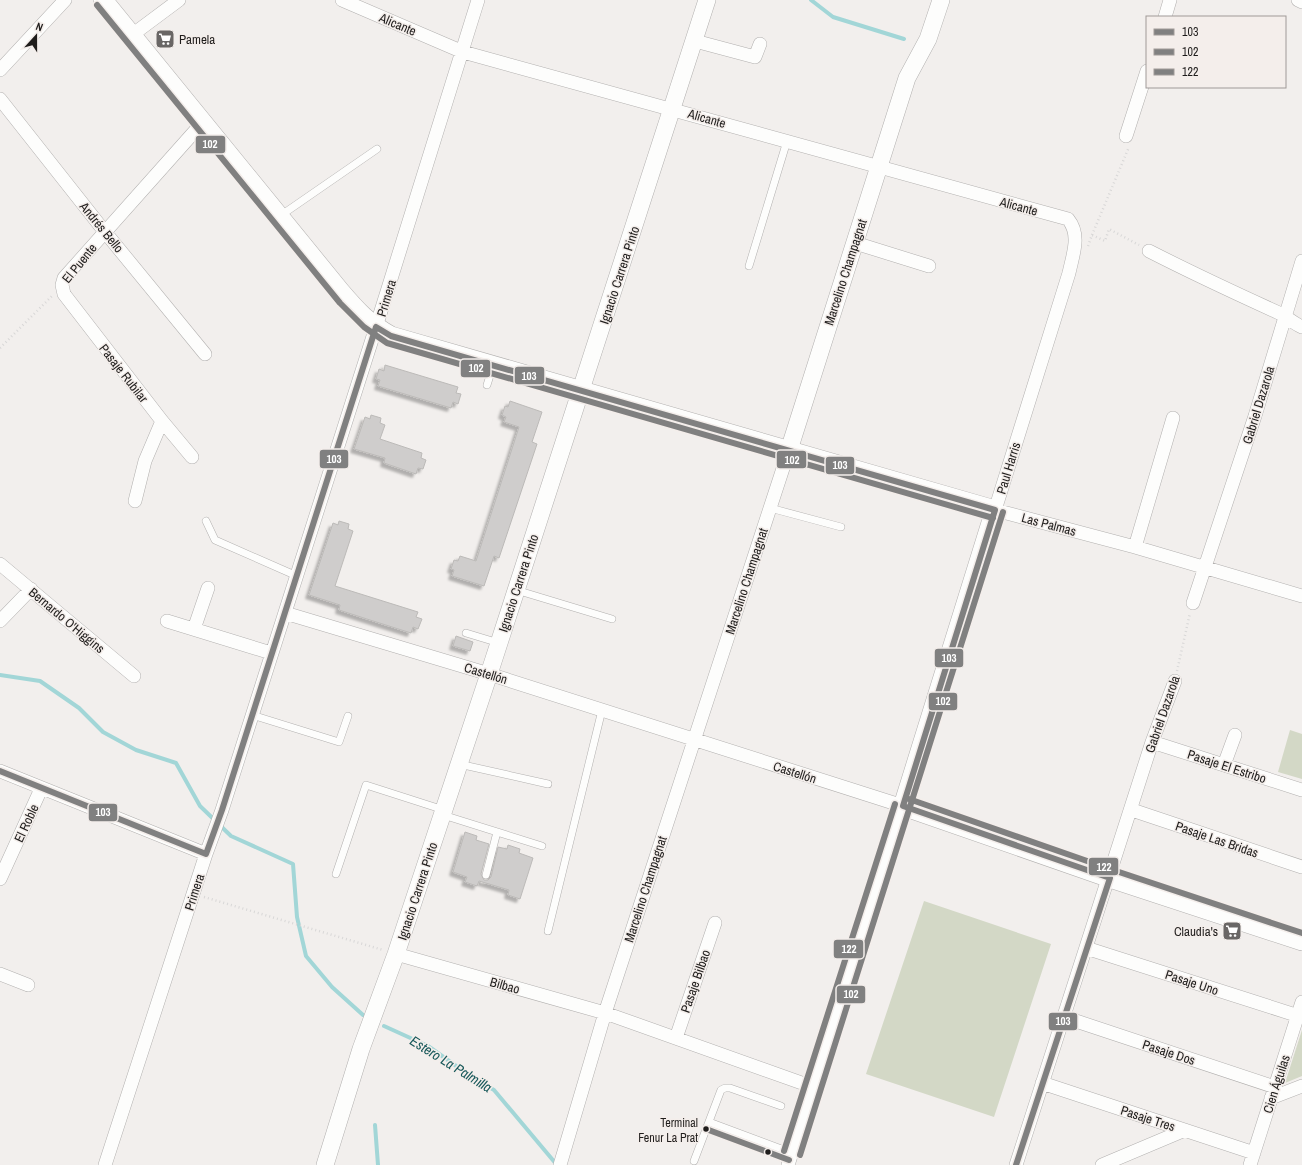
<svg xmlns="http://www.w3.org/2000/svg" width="1302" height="1165" font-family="'Archivo Narrow',sans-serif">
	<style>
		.green { fill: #d3d8c6 }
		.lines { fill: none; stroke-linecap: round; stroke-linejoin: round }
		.stream { stroke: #a2d6d7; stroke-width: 4 }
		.building { fill: #cfcdcc; stroke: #bcbab8; filter: url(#shadow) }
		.service-casing { stroke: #b2b0af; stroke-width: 8 }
		.minor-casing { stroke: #b2b0af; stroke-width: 14 }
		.tertiary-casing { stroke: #b2b0af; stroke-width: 18 }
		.secondary-casing { stroke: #b2b0af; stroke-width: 20 }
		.path { stroke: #d8d7d7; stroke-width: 2.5; stroke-dasharray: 1 3; stroke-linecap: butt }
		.service { stroke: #fdfdfc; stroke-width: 7 }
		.minor { stroke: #fdfdfc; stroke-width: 13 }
		.tertiary { stroke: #fdfdfc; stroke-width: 17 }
		.secondary { stroke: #fdfdfc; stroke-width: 19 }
		.bus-1-casing { stroke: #f4eeeb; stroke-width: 9 }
		.bus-2-casing { stroke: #f4eeeb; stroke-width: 9 }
		.bus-3-casing { stroke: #f4eeeb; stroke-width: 9 }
		.bus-4-casing { stroke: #f4eeeb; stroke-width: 9 }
		.bus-1 { stroke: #808080; stroke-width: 6 }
		.bus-2 { stroke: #808080; stroke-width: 6 }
		.bus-3 { stroke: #808080; stroke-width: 6 }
		.bus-4 { stroke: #808080; stroke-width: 6 }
		.bus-dot { fill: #1f1d1c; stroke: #f4eeeb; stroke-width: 1.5 }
		.labels { text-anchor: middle; stroke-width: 3; stroke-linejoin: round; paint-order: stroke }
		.bus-label { font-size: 12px; fill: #1f1d1c; stroke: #f4eeeb; text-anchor: end }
		.street-label { font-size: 13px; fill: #1f1d1c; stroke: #f4eeeb }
		.poi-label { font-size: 13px; fill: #1f1d1c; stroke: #f4eeeb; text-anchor: start }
		.water-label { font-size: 14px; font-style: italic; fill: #17585a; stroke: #f4eeeb }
		.line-badge { stroke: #f4eeeb; stroke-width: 1.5 }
		.badge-label { font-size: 11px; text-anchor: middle; font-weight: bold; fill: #fff }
	</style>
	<defs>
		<filter id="shadow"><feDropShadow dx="-3.5" dy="3.5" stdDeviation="1" flood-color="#0004"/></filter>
	</defs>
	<rect width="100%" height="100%" fill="#f2efed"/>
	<!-- green -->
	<path class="green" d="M 1290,730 L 1302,734 L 1302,779 L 1278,772 Z
		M 924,901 L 1051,944 L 994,1117 L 866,1074 Z
		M 1302,1030 L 1302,1076 L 1285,1083 Z"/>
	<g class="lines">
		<!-- stream -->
		<path class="stream" d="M 811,0 L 833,17 L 904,39
			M 0,675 L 40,681 L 79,708 L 103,732 L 136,750 L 176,763 L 200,806 L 231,836 L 293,864 L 297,917 L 306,956 L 332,987 L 363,1015
			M 384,1026 L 428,1046 L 473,1078 L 494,1090 L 557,1165
			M 375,1125 L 378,1165"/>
	</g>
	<!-- building -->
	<path class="building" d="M 385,365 L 458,387 L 456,393 L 461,394 L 458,404 L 453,402 L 451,408 L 378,386 L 380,380 L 376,379 L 379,369 L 384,371 Z
		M 510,401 L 542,412 L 532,442 L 537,444 L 499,558 L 494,556 L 484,586 L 452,576 L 454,570 L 451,569 L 454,560 L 458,561 L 460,556 L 476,561 L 519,427 L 504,422 L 506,417 L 502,415 L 505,406 L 508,407 Z
		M 371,415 L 381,418 L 380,423 L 385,425 L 380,439 L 422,453 L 421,458 L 426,460 L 423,469 L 418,468 L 416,474 L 384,463 L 385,458 L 354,449 L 365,417 L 370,419 Z
		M 339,521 L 349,524 L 348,529 L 353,531 L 335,586 L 418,612 L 416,617 L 422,619 L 418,629 L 413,627 L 411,633 L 370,620 L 339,610 L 340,605 L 309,595 L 333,523 L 338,525 Z
		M 456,636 L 473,642 L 470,651 L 453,646 Z
		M 465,832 L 477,836 L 476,840 L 489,844 L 481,874 L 484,880 L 488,880 L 491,877 L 498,847 L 507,849 L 508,845 L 520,849 L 519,853 L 533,858 L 520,899 L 508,895 L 509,890 L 479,881 L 477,886 L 465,882 L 467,877 L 453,872 Z"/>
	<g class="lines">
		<defs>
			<path id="service" d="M 280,216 L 377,149
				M 749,266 L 787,141
				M 487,385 L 493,366
				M 770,508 L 841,527
				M 206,521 L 215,540 L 297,576
				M 516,590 L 612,619
				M 466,633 L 499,643
				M 252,715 L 339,742 L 348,716
				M 459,764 L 548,784
				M 443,815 L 542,846
				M 336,874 L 366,785 L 444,810
				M 486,875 L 497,832
				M 548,931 L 602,710
				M 709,1122 L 792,1153
				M 694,1161 L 721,1090 L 725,1088 L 730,1088 L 781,1106"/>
			<path id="minor" d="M 342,0 L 463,52 L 1068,219 C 1081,235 1073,254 1069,273 L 995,510 L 1135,547 L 1302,596
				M 1298,0 L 1302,2
				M 1165,17 L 1170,0
				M 132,35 L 179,0
				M 695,41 L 755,57 L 760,44
				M 0,70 L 65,0
				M 0,99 L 105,232 L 205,354
				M 1126,136 L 1147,71
				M 855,243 L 929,266
				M 1149,251 C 1192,273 1235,293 1279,313 C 1287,317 1293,323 1302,327
				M 192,457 L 162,421 L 64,294 L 62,285 L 64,278 L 203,122
				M 135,501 L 145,461 L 162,421
				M 1135,547 L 1173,418
				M 0,564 L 134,676
				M 1193,603 L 1255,416 L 1302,261
				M 285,613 L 489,674 L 903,806 L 788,1165
				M 0,621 L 31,589
				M 167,621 L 271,653
				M 194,629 L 208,588
				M 1152,742 L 1302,790
				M 1224,765 L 1235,735
				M 0,771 L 206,854
				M 1132,810 L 1302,867
				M 0,879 L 41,789
				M 1086,948 L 1302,1017
				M 396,954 L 605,1013 L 813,1087
				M 0,974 L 28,985
				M 1064,1017 L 1275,1087
				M 676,1038 L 715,923
				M 1042,1083 L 1254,1153
				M 1271,1098 L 1302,1086
				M 105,1165 L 206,854 L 222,810 L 376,327 L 478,0
				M 560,1165 L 605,1013 L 789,450
				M 1016,1165 L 1152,742 L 1175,681
				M 1102,1165 L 1185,1130
				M 1250,1165 L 1302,1002"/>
			<path id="tertiary" d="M 789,450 L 907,78 L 928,39 L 941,0
				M 325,1165 L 361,1049 L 396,954 L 489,674 L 707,0"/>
			<path id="secondary" d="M 103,0 L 340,291 C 357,311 368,323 391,336 L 995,510 L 903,806 L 1110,878 L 1302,941"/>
		</defs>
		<!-- service casing -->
		<use href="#service" class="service-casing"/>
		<!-- minor casing -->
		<use href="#minor" class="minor-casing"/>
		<!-- tertiary casing -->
		<use href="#tertiary" class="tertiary-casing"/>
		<!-- secondary casing -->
		<use href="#secondary" class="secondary-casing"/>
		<!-- path -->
		<path class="path" d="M 1092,235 L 1129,147
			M 1088,246 L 1092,235 L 1105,241 L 1109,229 L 1139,245
			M 0,348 L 52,296
			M 1177,671 L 1190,613
			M 204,897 L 383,950"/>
		<!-- service -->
		<use href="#service" class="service"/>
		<!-- minor -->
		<use href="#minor" class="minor"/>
		<!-- tertiary -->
		<use href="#tertiary" class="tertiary"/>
		<!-- secondary -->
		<use href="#secondary" class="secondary"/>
		<defs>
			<path id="bus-1" d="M 376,327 L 391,336 L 995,510
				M 0,771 L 206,854
				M 903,806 L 995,510
				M 903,806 L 1110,878
				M 206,854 L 222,810 L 376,327
				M 1016,1165 L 1110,878"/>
			<path id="bus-2" d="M 97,5 L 340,303 L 364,327 L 387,343 L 993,518
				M 800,1155 L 1003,512"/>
			<path id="bus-3" d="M 906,798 L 1113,870 L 1302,933
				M 784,1151 L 895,804"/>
			<path id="bus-4" d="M 706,1129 L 789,1160"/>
		</defs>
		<!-- bus-1 casing -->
		<use href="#bus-1" class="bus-1-casing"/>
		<!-- bus-2 casing -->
		<use href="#bus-2" class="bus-2-casing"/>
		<!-- bus-3 casing -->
		<use href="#bus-3" class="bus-3-casing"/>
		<!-- bus-4 casing -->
		<use href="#bus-4" class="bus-4-casing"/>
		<!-- bus-1 -->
		<use href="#bus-1" class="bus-1"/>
		<!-- bus-2 -->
		<use href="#bus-2" class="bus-2"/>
		<!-- bus-3 -->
		<use href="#bus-3" class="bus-3"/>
		<!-- bus-4 -->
		<use href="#bus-4" class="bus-4"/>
	</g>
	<!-- icons -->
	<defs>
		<symbol id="supermarket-square" viewBox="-11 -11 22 22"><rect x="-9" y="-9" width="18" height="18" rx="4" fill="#696665" stroke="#f4eeeb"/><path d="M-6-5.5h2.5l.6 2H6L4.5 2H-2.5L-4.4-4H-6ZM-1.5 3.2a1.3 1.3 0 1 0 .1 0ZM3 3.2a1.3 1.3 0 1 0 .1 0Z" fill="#fff"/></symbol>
	</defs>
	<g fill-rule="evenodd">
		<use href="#supermarket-square" x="154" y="28" width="22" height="22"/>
		<use href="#supermarket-square" x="1221" y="920" width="22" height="22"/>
	</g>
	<!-- markers -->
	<g class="bus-dot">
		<circle cx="706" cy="1129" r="3.5"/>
		<circle cx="768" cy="1152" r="3.5"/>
	</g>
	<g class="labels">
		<!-- bus labels -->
		<g class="bus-label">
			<text x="698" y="1127">Terminal<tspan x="698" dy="15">Fenur La Prat</tspan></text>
		</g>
		<!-- street labels -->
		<g class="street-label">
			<text transform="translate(398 24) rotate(23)" y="5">Alicante</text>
			<text transform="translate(707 118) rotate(16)" y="5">Alicante</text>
			<text transform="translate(1019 206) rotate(15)" y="5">Alicante</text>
			<text transform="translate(102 227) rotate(51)" y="5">Andrés Bello</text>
			<text transform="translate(79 263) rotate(-51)" y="5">El Puente</text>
			<text transform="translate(845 272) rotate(-72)" y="5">Marcelino Champagnat</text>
			<text transform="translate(619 275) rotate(-72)" y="5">Ignacio Carrera Pinto</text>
			<text transform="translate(386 298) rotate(-73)" y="5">Primera</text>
			<text transform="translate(124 373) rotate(52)" y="5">Pasaje Rubilar</text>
			<text transform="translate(1258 405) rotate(-73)" y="5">Gabriel Dazarola</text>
			<text transform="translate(1008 468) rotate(-73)" y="5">Paul Harris</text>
			<text transform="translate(1049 524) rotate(15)" y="5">Las Palmas</text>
			<text transform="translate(746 581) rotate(-72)" y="5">Marcelino Champagnat</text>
			<text transform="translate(518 583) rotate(-72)" y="5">Ignacio Carrera Pinto</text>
			<text transform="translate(67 620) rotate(40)" y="5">Bernardo O'Higgins</text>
			<text transform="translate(486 673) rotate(17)" y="5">Castellón</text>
			<text transform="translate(1162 714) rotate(-71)" y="5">Gabriel Dazarola</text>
			<text transform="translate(1227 766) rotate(18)" y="5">Pasaje El Estribo</text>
			<text transform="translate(795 772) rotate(18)" y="5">Castellón</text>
			<text transform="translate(26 823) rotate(-65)" y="5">El Roble</text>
			<text transform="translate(1217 839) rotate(19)" y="5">Pasaje Las Bridas</text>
			<text transform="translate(645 889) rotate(-72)" y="5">Marcelino Champagnat</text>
			<text transform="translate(417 891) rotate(-72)" y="5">Ignacio Carrera Pinto</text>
			<text transform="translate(194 892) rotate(-72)" y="5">Primera</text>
			<text transform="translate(695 981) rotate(-71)" y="5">Pasaje Bilbao</text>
			<text transform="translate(1192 982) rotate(18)" y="5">Pasaje Uno</text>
			<text transform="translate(505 985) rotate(16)" y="5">Bilbao</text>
			<text transform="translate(1169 1052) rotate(18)" y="5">Pasaje Dos</text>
			<text transform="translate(1276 1084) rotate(-72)" y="5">Cien Águilas</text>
			<text transform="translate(1148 1118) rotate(18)" y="5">Pasaje Tres</text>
		</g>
		<!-- poi labels -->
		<g class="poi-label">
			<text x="179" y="44">Pamela</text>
			<text x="1218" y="936" text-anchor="end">Claudia's</text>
		</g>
		<!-- water labels -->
		<g class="water-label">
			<text transform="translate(451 1064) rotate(32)" y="5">Estero La Palmilla</text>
		</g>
	</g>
	<g class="line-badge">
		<rect x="195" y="135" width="31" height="19" rx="4" fill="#808080"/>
		<rect x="460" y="359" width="31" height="19" rx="4" fill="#808080"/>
		<rect x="514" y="366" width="31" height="19" rx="4" fill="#808080"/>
		<rect x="319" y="449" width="30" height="20" rx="4" fill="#808080"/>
		<rect x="776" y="450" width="31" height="19" rx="4" fill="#808080"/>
		<rect x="825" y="456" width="30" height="19" rx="4" fill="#808080"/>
		<rect x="934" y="648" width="30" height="20" rx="4" fill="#808080"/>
		<rect x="928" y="692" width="30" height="19" rx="4" fill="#808080"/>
		<rect x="88" y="803" width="30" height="19" rx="4" fill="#808080"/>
		<rect x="1088" y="857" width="31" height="19" rx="4" fill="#808080"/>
		<rect x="833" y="939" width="31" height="20" rx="4" fill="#808080"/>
		<rect x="836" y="985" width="30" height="19" rx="4" fill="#808080"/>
		<rect x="1048" y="1012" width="30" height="19" rx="4" fill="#808080"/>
	</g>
	<g class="badge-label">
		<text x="210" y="148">102</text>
		<text x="476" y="372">102</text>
		<text x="529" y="380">103</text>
		<text x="334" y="463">103</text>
		<text x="792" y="464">102</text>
		<text x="840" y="469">103</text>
		<text x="949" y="662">103</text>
		<text x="943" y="705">102</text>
		<text x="103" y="816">103</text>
		<text x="1104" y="871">122</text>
		<text x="849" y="953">122</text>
		<text x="851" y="998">102</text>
		<text x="1063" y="1025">103</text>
	</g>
	<!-- legend -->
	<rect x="1146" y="16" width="140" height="72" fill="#f4eeeb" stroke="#9f9a98"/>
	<rect x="1154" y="29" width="20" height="6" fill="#808080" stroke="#9f9a98"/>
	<text x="1182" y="36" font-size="12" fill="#1f1d1c">103</text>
	<rect x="1154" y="49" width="20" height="6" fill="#808080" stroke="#9f9a98"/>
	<text x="1182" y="56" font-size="12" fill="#1f1d1c">102</text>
	<rect x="1154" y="69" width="20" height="6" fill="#808080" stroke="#9f9a98"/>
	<text x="1182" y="76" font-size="12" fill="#1f1d1c">122</text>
	<!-- north arrow -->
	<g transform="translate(36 36) rotate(21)" stroke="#f4eeeb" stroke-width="3" paint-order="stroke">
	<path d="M0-3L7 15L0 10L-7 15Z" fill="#1f1d1c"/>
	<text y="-6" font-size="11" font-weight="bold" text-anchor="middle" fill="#1f1d1c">N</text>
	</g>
</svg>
